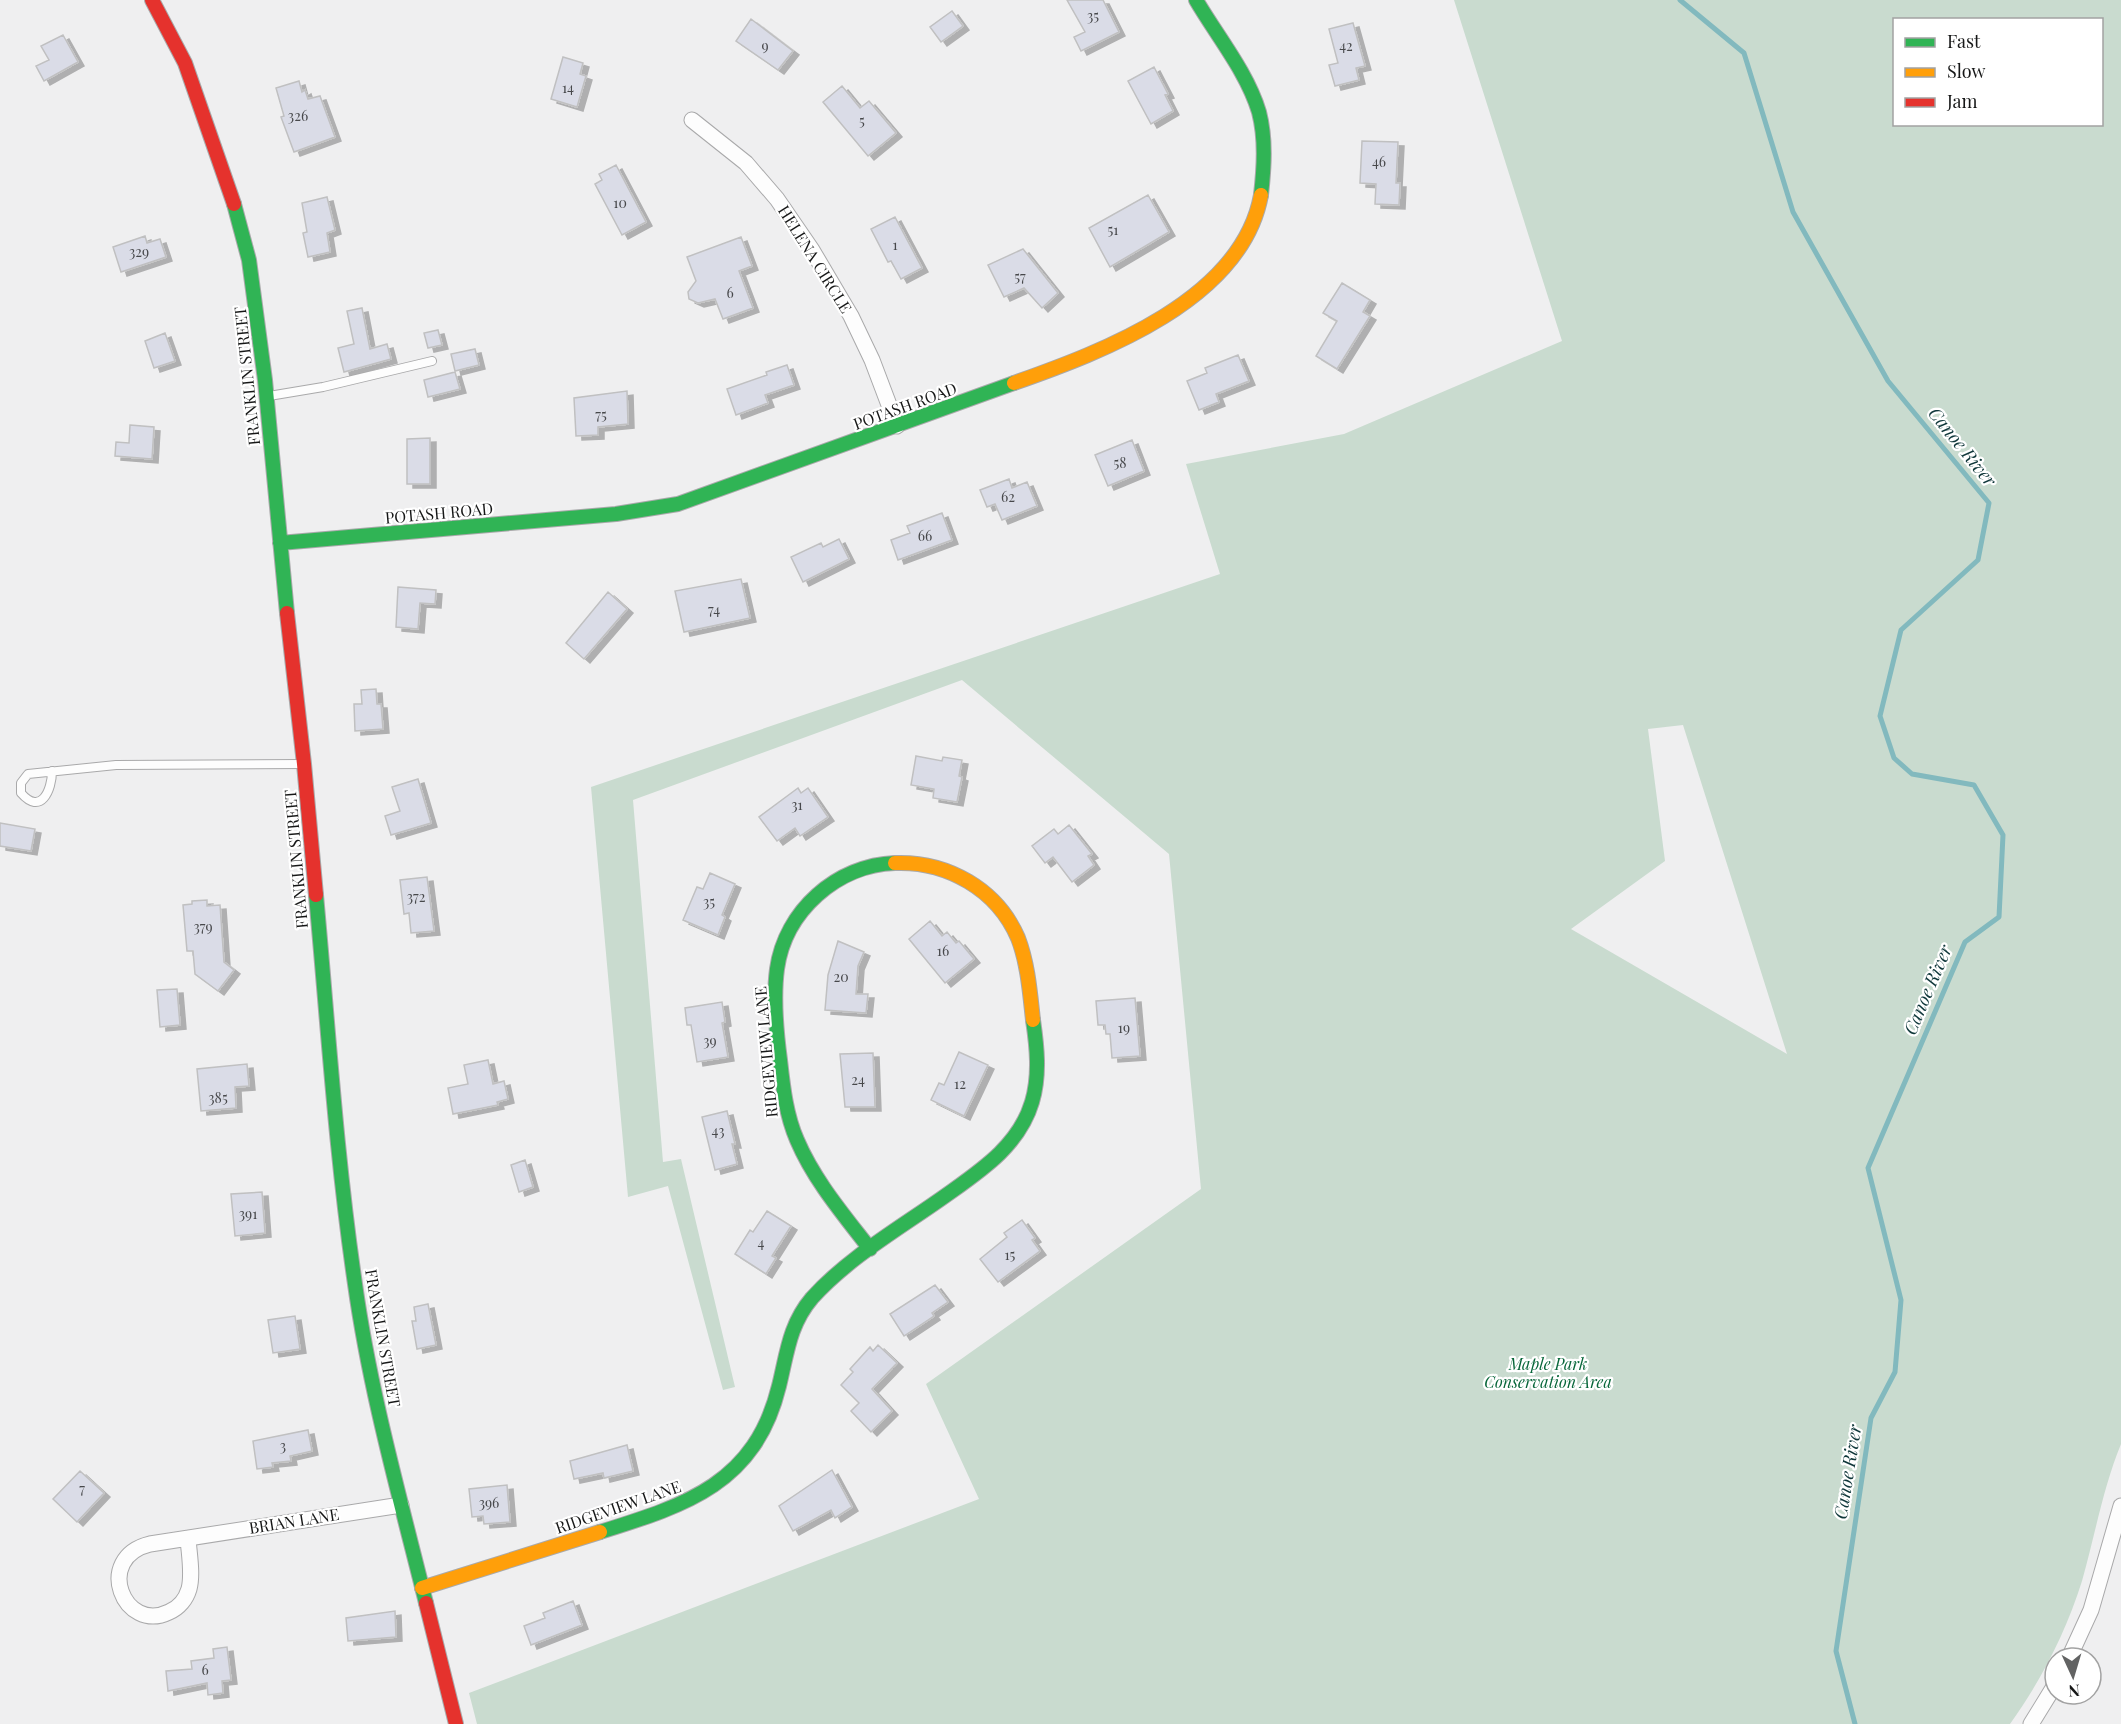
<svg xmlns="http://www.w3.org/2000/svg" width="2121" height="1724" font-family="'Playfair Display',serif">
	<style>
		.green { fill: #c9dbcf; fill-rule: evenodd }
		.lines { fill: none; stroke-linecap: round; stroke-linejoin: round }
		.stream { stroke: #82b9be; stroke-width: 5 }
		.building { fill: #dadce7; stroke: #c0c0c1; stroke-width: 1.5; filter: url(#shadow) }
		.lane-casing { stroke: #a9a9aa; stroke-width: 10 }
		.street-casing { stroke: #a9a9aa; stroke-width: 17 }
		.fast-casing { stroke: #a9a9aa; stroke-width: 16 }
		.slow-casing { stroke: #a9a9aa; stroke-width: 16 }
		.jam-casing { stroke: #a9a9aa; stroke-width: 16 }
		.lane { stroke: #fdfdfd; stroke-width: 8 }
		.street { stroke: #fdfdfd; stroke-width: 15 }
		.fast { stroke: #30b455; stroke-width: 14 }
		.slow { stroke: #ff9f0a; stroke-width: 14 }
		.jam { stroke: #e5322d; stroke-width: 14 }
		.labels { text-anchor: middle; stroke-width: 4.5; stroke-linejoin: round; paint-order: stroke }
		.number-label { font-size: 14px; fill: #47484b }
		.street-label { font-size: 16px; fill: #161717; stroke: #fff }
		.park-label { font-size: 16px; font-style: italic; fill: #076639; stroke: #fff }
		.water-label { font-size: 18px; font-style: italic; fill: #0f373a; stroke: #fff }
	</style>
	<defs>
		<filter id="shadow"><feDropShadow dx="6" dy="4" stdDeviation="0" flood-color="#0004"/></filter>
	</defs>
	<rect width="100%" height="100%" fill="#efeff0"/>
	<!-- green -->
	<path class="green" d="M 1454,0 L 2121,0 L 2121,1444 C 2103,1488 2095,1535 2082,1581 C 2066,1632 2041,1681 2010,1724 L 477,1724 L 469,1693 L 979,1499 L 926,1384 L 1201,1189 L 1169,854 L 962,680 L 633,800 L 663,1162 L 681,1159 L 735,1387 L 723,1390 L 668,1186 L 628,1197 L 591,787 L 1220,574 L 1186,464 L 1344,434 L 1562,341 ZM 1894,20 L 2102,20 L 2102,124 L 1894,124 ZM 1683,725 L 1787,1054 L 1571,929 L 1665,861 L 1648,729 Z"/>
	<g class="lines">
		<!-- stream -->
		<path class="stream" d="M 1680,0 L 1744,53 L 1793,212 L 1888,381 L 1989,503 L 1978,560 L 1901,630 L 1880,716 L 1894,758 L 1912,774 L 1974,785 L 2003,835 L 1999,917 L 1965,942 L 1868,1168 L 1901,1300 L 1895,1372 L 1871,1418 L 1836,1651 L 1855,1724"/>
	</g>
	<!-- building -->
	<path class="building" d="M 1067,0 L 1103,0 L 1119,32 L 1081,51 L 1074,37 L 1085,32 Z
		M 952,11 L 963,26 L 941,42 L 930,27 Z
		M 751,19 L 793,51 L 778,70 L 736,41 Z
		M 1353,23 L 1365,66 L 1356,68 L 1359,80 L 1335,86 L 1329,65 L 1338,63 L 1329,29 Z
		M 63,35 L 78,62 L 44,81 L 36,66 L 49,60 L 41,46 Z
		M 563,57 L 583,63 L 580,74 L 586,76 L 577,107 L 551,99 Z
		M 1154,67 L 1168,94 L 1165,95 L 1173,111 L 1151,124 L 1128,81 Z
		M 299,81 L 302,92 L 305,90 L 308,99 L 320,96 L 335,137 L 294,152 L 281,117 L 284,116 L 276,88 Z
		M 842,86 L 860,108 L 869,101 L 896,133 L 868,156 L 823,102 Z
		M 1362,141 L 1398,142 L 1396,183 L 1400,183 L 1399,205 L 1375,204 L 1376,184 L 1360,183 Z
		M 616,165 L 646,222 L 622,235 L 595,184 L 602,180 L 599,174 Z
		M 1148,195 L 1169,232 L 1110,267 L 1089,228 Z
		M 327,197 L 335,230 L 327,233 L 330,252 L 308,257 L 303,233 L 307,232 L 302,203 Z
		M 895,217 L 922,268 L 901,279 L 891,261 L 888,262 L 871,229 Z
		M 145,236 L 147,243 L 160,239 L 166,257 L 121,272 L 113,247 Z
		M 741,237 L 752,266 L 739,271 L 753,308 L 723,319 L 715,299 L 698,303 L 689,299 L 688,292 L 696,281 L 687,257 Z
		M 1023,249 L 1058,293 L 1042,308 L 1024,288 L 1004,297 L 988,265 Z
		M 1342,283 L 1370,300 L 1363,312 L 1370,316 L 1337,369 L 1316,356 L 1337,321 L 1323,313 Z
		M 362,308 L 370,349 L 387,344 L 391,359 L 344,372 L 338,348 L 354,344 L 347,311 Z
		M 438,330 L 442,345 L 428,348 L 424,333 Z
		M 165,333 L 175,361 L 154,368 L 145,341 Z
		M 475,349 L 479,365 L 455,371 L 451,354 Z
		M 1238,355 L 1249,381 L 1216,394 L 1219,402 L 1199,410 L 1187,381 L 1207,373 L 1205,368 Z
		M 787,365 L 794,385 L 765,395 L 768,403 L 736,415 L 727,389 L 767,375 L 766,372 Z
		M 455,372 L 460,389 L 428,397 L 424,380 Z
		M 627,391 L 628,424 L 598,427 L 598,435 L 576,436 L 574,398 Z
		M 130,425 L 154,427 L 152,459 L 115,456 L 116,442 L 129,443 Z
		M 430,438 L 430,484 L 407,484 L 407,439 Z
		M 1132,440 L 1144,471 L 1108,486 L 1095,455 Z
		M 1009,479 L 1012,488 L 1027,482 L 1037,506 L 1002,520 L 995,504 L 987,507 L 980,490 Z
		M 942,513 L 952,540 L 898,560 L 891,540 L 910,533 L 907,526 Z
		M 839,539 L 849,559 L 803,582 L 791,557 L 821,543 L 823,547 Z
		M 741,579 L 750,618 L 684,632 L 675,591 Z
		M 398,587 L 436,590 L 435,604 L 420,603 L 418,629 L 396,627 Z
		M 608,592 L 627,609 L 584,659 L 566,643 Z
		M 376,689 L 377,704 L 381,704 L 383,729 L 355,731 L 354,704 L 362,704 L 361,690 Z
		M 916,756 L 942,761 L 943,757 L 962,760 L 959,776 L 962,777 L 957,802 L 933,798 L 934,789 L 911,785 Z
		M 418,779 L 431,823 L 391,835 L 385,816 L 400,811 L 392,787 Z
		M 798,788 L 801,793 L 808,788 L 828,817 L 800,836 L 795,828 L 777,841 L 759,817 Z
		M 0,823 L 35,829 L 31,851 L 0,846 Z
		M 1069,825 L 1092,854 L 1088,856 L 1094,865 L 1072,882 L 1053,857 L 1045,863 L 1032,846 L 1054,829 L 1058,834 Z
		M 710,873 L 735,884 L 722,915 L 725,917 L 718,935 L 683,920 L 697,887 L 703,889 Z
		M 427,877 L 434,931 L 411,933 L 409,913 L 404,914 L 400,880 Z
		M 207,900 L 207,906 L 220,905 L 224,962 L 234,970 L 218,991 L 195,974 L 193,951 L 187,951 L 183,905 L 192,904 L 192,901 Z
		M 930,921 L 942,936 L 947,932 L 956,943 L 959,941 L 974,959 L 945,983 L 909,939 Z
		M 838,941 L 864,952 L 858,966 L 856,994 L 868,994 L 866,1013 L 825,1010 L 828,975 Z
		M 177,989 L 180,1025 L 160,1027 L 157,990 Z
		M 1135,998 L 1140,1056 L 1112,1058 L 1110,1034 L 1106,1034 L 1105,1025 L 1098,1025 L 1096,1001 Z
		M 722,1002 L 725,1022 L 722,1023 L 728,1057 L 697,1062 L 691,1025 L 687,1025 L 685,1008 Z
		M 959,1052 L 988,1065 L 964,1116 L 931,1100 L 939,1083 L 944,1085 Z
		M 873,1053 L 875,1107 L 845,1107 L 840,1054 Z
		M 488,1060 L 493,1084 L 504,1081 L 508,1099 L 497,1102 L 498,1105 L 453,1114 L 448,1088 L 468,1084 L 464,1065 Z
		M 247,1064 L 249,1086 L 235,1087 L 236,1108 L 201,1111 L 197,1069 Z
		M 727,1111 L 735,1144 L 732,1144 L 737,1164 L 715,1170 L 702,1117 Z
		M 525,1160 L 533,1187 L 519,1192 L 511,1165 Z
		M 262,1192 L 265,1233 L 235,1236 L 231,1194 Z
		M 767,1211 L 791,1226 L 772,1256 L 776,1258 L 766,1274 L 735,1254 L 750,1230 L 753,1232 Z
		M 1022,1220 L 1035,1238 L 1032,1240 L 1040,1251 L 998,1282 L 980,1259 L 1007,1237 L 1004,1233 Z
		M 935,1285 L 948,1302 L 932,1313 L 934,1316 L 904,1336 L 890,1314 Z
		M 428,1304 L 436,1345 L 417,1349 L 412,1321 L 416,1321 L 414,1307 Z
		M 295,1316 L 300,1349 L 273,1353 L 268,1320 Z
		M 878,1345 L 897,1363 L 872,1389 L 892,1411 L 871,1432 L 851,1411 L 859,1403 L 841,1385 L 853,1372 L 850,1369 L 870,1347 L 873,1351 Z
		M 308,1430 L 312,1451 L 290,1456 L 291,1461 L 272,1463 L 273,1467 L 257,1469 L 253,1441 Z
		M 627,1445 L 633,1471 L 604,1478 L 603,1473 L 574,1479 L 570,1461 Z
		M 832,1470 L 852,1507 L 835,1518 L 831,1510 L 793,1531 L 779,1506 Z
		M 80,1471 L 104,1493 L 77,1522 L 53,1499 Z
		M 507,1485 L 510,1522 L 484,1524 L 483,1516 L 472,1517 L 469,1489 Z
		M 573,1601 L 582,1625 L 531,1645 L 524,1626 L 545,1618 L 543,1613 Z
		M 395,1611 L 396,1637 L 348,1641 L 346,1618 Z
		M 227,1647 L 231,1680 L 222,1681 L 223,1693 L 208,1695 L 207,1683 L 168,1691 L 166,1671 L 192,1669 L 191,1661 L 214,1658 L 213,1649 Z"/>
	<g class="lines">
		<defs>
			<path id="lane" d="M 269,396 L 323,387 L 432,361
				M 52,771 C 52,790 41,816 21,793 L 21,783 L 28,774 L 116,765 L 303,764"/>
			<path id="street" d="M 692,120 L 746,163 L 777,199 L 812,250 L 851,316 L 872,360 L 897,426
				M 188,1538 C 189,1554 193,1574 189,1589 C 186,1599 179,1608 169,1612 C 124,1634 93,1558 150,1544 L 401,1505
				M 2069,1658 L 2091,1610 L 2121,1506
				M 2031,1724 L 2055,1685"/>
			<path id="fast" d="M 1196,0 C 1217,36 1247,72 1259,112 C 1266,139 1264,168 1261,195
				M 234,204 L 249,260 L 265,380 L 287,613
				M 280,543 L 616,514 L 678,504 L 1014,383
				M 316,895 C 328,1025 336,1155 355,1284 C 370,1392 400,1498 426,1603
				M 870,1249 C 843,1214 814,1180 797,1140 C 786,1115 783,1087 780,1060 C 776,1030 773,999 777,969 C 785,911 837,865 895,863
				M 600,1532 C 686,1505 755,1484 779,1386 C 787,1354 789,1325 812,1298 C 849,1257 900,1228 945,1196 C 980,1171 1019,1146 1032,1102 C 1040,1075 1037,1047 1033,1020"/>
			<path id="slow" d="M 1014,383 C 1102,352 1242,300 1261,195
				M 895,863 C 947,861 997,889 1018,938 C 1028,964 1030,993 1033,1020
				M 422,1588 L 600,1532"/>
			<path id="jam" d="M 152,0 L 185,63 L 234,204
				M 287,613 L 304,764 L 316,895
				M 426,1603 L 456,1724"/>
		</defs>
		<!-- lane casing -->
		<use href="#lane" class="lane-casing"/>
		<!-- street casing -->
		<use href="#street" class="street-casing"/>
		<!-- fast casing -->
		<use href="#fast" class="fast-casing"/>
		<!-- slow casing -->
		<use href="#slow" class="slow-casing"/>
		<!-- jam casing -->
		<use href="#jam" class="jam-casing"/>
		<!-- lane -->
		<use href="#lane" class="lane"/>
		<!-- street -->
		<use href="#street" class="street"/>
		<!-- fast -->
		<use href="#fast" class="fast"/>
		<!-- slow -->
		<use href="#slow" class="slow"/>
		<!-- jam -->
		<use href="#jam" class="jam"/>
	</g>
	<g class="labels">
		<!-- number labels -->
		<g class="number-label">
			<text x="1093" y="21">35</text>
			<text x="765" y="51">9</text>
			<text x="1346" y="51">42</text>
			<text x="568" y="93">14</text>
			<text x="298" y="121">326</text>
			<text x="862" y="126">5</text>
			<text x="1379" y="167">46</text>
			<text x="620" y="208">10</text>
			<text x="1113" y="235">51</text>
			<text x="895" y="250">1</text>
			<text x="139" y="257">329</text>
			<text x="1020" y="282">57</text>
			<text x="730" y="298">6</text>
			<text x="601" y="420">75</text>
			<text x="1120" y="468">58</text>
			<text x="1008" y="502">62</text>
			<text x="925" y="541">66</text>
			<text x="714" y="615">74</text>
			<text x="797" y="810">31</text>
			<text x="416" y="902">372</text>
			<text x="709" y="907">35</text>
			<text x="203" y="932">379</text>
			<text x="943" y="956">16</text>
			<text x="841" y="982">20</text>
			<text x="1124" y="1033">19</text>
			<text x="710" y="1046">39</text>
			<text x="858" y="1085">24</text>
			<text x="960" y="1089">12</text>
			<text x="218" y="1103">385</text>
			<text x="718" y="1136">43</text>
			<text x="248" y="1219">391</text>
			<text x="761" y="1248">4</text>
			<text x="1010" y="1260">15</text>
			<text x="283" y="1451">3</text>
			<text x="82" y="1494">7</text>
			<text x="489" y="1508">396</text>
			<text x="205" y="1675">6</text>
		</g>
		<!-- street labels -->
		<g class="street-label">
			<text transform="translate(815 259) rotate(58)" y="6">HELENA CIRCLE</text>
			<text transform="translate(247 376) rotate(-96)" y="6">FRANKLIN STREET</text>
			<text transform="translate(905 406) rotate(-20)" y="6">POTASH ROAD</text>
			<text transform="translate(439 513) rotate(-5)" y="6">POTASH ROAD</text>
			<text transform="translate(296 859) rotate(-95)" y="6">FRANKLIN STREET</text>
			<text transform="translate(766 1052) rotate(-95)" y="6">RIDGEVIEW LANE</text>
			<text transform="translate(383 1338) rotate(80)" y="6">FRANKLIN STREET</text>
			<text transform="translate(618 1507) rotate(-19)" y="6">RIDGEVIEW LANE</text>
			<text transform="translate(294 1521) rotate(-9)" y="6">BRIAN LANE</text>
		</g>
		<!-- park labels -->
		<g class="park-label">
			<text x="1548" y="1370">Maple Park<tspan x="1548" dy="18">Conservation Area</tspan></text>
		</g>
		<!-- water labels -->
		<g class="water-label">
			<text transform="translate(1962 447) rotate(51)" y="6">Canoe River</text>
			<text transform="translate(1928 990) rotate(-67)" y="6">Canoe River</text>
			<text transform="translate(1848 1472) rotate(-81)" y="6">Canoe River</text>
		</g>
	</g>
	<!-- legend -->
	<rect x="1893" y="18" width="210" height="108" fill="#ffffff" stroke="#a2a2a2" stroke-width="1.5"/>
	<rect x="1905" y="38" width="30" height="9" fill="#30b455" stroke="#a2a2a2" stroke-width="1.5"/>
	<text x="1947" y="48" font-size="18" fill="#161717">Fast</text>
	<rect x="1905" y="68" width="30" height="9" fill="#ff9f0a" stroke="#a2a2a2" stroke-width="1.5"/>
	<text x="1947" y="78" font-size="18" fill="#161717">Slow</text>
	<rect x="1905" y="98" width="30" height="9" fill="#e5322d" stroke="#a2a2a2" stroke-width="1.5"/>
	<text x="1947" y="108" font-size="18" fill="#161717">Jam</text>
	<!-- north arrow -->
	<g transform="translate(2073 1676) rotate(176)"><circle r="28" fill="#ffffff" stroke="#a2a2a2" stroke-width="1.5"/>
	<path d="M0-4.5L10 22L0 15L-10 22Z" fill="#626363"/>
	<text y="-9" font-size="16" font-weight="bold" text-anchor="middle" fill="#161717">N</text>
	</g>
</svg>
